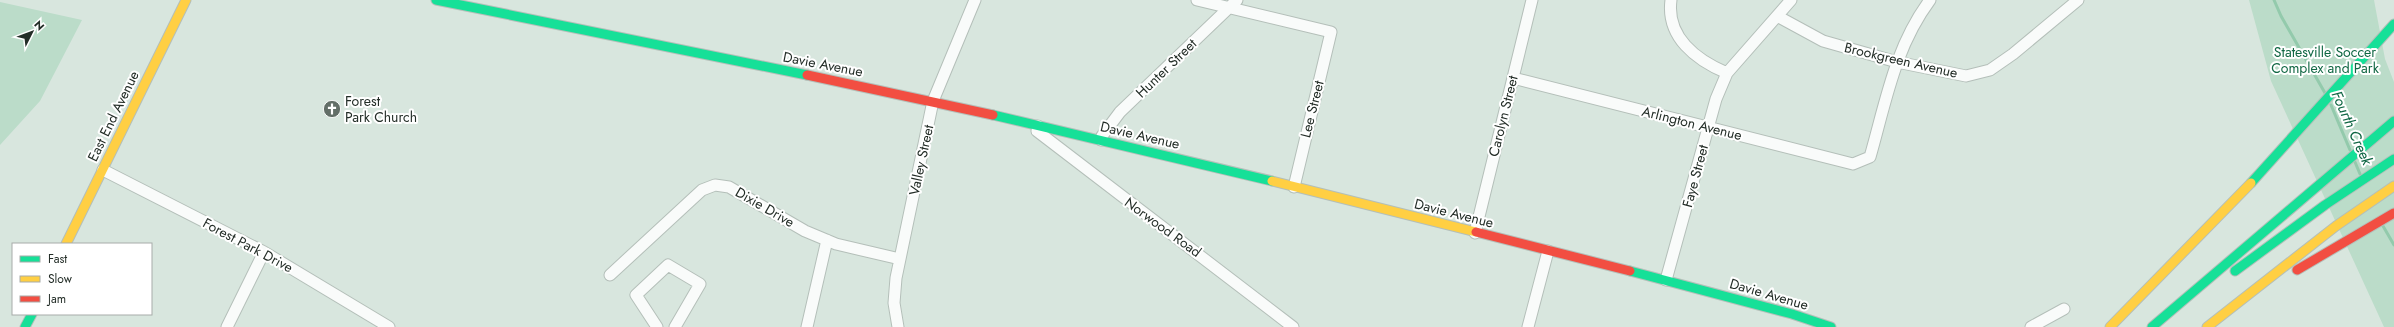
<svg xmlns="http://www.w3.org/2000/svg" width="2394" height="327" font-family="Jost,sans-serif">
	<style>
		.green { fill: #bbdcc9 }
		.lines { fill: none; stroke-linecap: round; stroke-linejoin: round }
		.stream { stroke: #93caac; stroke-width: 3 }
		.street-casing { stroke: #b4bfb9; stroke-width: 13 }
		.fast-casing { stroke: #b4bfb9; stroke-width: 11 }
		.slow-casing { stroke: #b4bfb9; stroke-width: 11 }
		.jam-casing { stroke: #b4bfb9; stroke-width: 11 }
		.street { stroke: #f9fbfa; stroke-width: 11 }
		.fast { stroke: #16e098; stroke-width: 9 }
		.slow { stroke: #ffcf43; stroke-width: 9 }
		.jam { stroke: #f24e42; stroke-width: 9 }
		.labels { text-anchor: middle; stroke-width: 4; stroke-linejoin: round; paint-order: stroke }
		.park-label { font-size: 14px; fill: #106743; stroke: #fff }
		.street-label { font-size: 14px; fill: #232d27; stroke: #fff }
		.poi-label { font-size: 14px; fill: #232d27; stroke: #fff; text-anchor: start }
		.water-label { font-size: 15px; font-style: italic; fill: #0e6643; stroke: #fff }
	</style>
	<rect width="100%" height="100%" fill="#d8e6de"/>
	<!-- green -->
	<path class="green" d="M 2249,0 L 2374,0 L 2385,59 L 2394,82 L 2394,327 L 2384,327 L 2271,81 Z
		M 0,2 L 82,20 L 40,101 L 0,145 Z"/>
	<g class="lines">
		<!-- stream -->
		<path class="stream" d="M 2274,0 L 2281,16 L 2325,93
			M 2331,105 L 2350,150
			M 2355,162 L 2360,174
			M 2383,226 L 2394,245"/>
		<defs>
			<path id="street" d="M 1197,0 L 1331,32 L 1294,187
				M 1671,0 C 1666,37 1696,60 1727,73
				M 1777,16 L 1823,41 L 1897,62 L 1966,76 L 1990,70 L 2013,54 L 2078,0
				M 1513,78 L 1853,164 L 1870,157 C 1886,101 1895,47 1930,0
				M 1038,126 L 1037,131 L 1293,327
				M 1101,140 L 1102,136 L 1120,112 L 1237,0
				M 103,170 L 264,252 L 389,327
				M 1475,233 L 1532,0
				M 610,275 L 702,190 L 715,185 L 729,187 L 805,231 L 836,244 L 900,259
				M 1666,280 L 1716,99 L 1727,73 L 1791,0
				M 227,327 L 264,252
				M 657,327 L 636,295 L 668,265 L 700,284 L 675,327
				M 807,327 L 827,240
				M 898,327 L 894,303 L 896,278 L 933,101 L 975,0
				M 1528,327 L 1548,251
				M 2031,327 L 2064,309"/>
			<path id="fast" d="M 436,0 L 807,75
				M 993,115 L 1272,181
				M 2251,183 L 2394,24
				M 1630,271 L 1792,314 L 1831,327
				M 2235,271 L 2325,205 L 2394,159
				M 25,327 L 32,314
				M 2152,327 L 2394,121"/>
			<path id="slow" d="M 1272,181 L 1476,232
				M 66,244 L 186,0
				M 2110,327 L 2251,183
				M 2207,327 L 2336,226 L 2394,186"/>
			<path id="jam" d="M 807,75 L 993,115
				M 1476,232 L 1630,271
				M 2297,270 L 2394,213"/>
		</defs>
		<!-- street casing -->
		<use href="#street" class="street-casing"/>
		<!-- fast casing -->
		<use href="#fast" class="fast-casing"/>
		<!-- slow casing -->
		<use href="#slow" class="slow-casing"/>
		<!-- jam casing -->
		<use href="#jam" class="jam-casing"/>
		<!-- street -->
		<use href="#street" class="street"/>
		<!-- fast -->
		<use href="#fast" class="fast"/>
		<!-- slow -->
		<use href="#slow" class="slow"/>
		<!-- jam -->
		<use href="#jam" class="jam"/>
	</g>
	<!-- icons -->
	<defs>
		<symbol id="church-disc" viewBox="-11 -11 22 22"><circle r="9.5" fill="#626e67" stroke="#fff"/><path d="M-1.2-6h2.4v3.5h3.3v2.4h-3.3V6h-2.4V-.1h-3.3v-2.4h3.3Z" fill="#fff"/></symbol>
	</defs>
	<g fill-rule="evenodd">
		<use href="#church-disc" x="322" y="99" width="20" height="20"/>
	</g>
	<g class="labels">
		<!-- park labels -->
		<g class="park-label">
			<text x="2325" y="57">Statesville Soccer<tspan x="2325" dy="16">Complex and Park</tspan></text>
		</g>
		<!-- street labels -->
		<g class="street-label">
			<text transform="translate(1901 60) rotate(13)" y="5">Brookgreen Avenue</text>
			<text transform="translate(823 64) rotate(11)" y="5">Davie Avenue</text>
			<text transform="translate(1166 68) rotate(-44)" y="5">Hunter Street</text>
			<text transform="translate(1312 109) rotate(-76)" y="5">Lee Street</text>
			<text transform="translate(113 116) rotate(-64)" y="5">East End Avenue</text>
			<text transform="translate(1503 116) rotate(-76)" y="5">Carolyn Street</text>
			<text transform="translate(1692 123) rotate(14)" y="5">Arlington Avenue</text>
			<text transform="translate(1140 135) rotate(13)" y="5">Davie Avenue</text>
			<text transform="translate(921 160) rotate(-78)" y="5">Valley Street</text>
			<text transform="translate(1695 176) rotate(-75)" y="5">Faye Street</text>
			<text transform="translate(765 207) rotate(30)" y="5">Dixie Drive</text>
			<text transform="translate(1454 213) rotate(14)" y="5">Davie Avenue</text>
			<text transform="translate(1163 227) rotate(36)" y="5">Norwood Road</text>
			<text transform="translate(248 245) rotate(28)" y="5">Forest Park Drive</text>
			<text transform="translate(1769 294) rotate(16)" y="5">Davie Avenue</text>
		</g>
		<!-- poi labels -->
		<g class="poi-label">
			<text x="345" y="106">Forest<tspan x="345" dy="16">Park Church</tspan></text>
		</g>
		<!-- water labels -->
		<g class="water-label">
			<text transform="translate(2352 128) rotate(66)" y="5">Fourth Creek</text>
		</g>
	</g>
	<!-- legend -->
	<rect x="12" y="243" width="140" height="72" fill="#ffffff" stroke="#a7aba9"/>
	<rect x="20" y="256" width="20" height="6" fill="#16e098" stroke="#a7aba9"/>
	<text x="48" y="263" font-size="12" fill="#232d27">Fast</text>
	<rect x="20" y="276" width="20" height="6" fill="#ffcf43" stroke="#a7aba9"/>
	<text x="48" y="283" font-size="12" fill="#232d27">Slow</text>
	<rect x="20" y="296" width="20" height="6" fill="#f24e42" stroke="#a7aba9"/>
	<text x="48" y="303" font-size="12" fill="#232d27">Jam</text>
	<!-- north arrow -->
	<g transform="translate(32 32) rotate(48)" stroke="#ffffff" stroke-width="3" paint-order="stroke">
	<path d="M0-3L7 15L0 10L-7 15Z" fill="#232d27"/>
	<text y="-6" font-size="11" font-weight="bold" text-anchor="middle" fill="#232d27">N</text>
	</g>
</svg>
